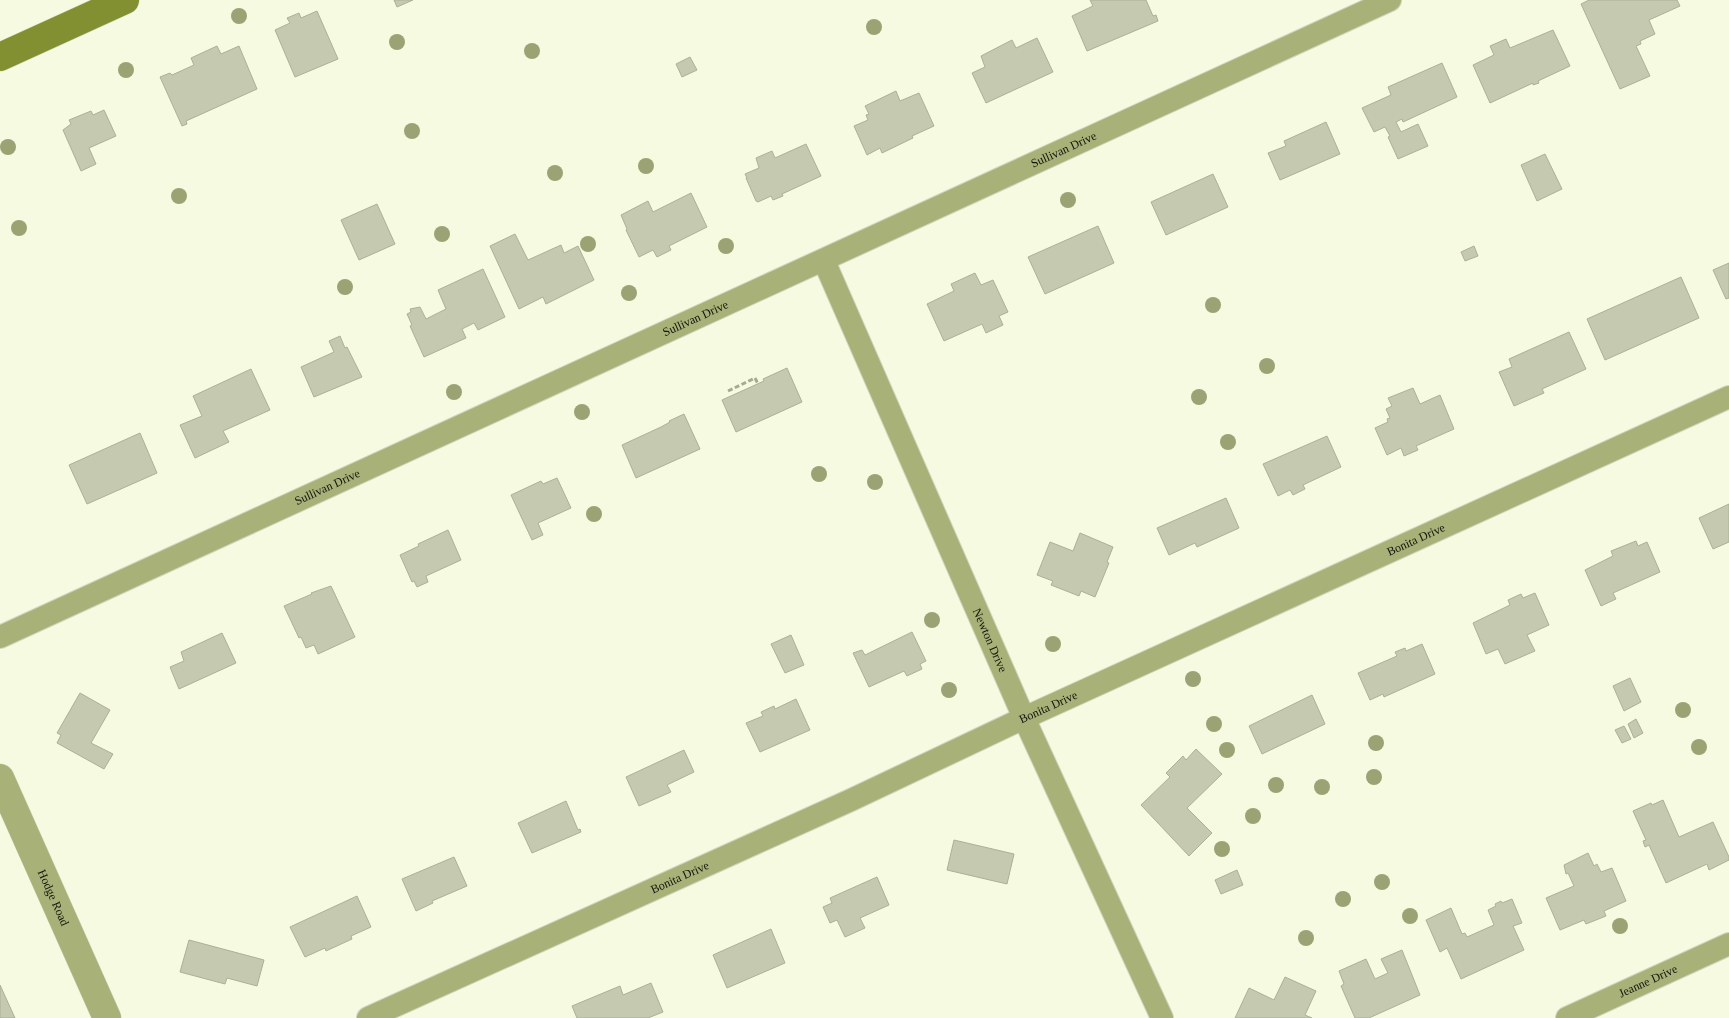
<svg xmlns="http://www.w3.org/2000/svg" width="1729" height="1018" font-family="Georgia,serif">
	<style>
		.building { fill: #c4c9af; stroke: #abb097 }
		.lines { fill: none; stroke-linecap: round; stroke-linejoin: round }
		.minor-casing { stroke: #d1d5be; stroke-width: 24 }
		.tertiary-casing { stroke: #d1d5be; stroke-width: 29 }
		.secondary-casing { stroke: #d1d5be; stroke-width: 29 }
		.path { stroke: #a6aa96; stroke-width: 3; stroke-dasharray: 5 2.5; stroke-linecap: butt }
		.minor { stroke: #a8b278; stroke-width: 22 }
		.tertiary { stroke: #a8b278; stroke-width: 28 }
		.secondary { stroke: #839031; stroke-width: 28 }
		.tree { fill: #9ba273 }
		.labels { text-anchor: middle; stroke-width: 4; stroke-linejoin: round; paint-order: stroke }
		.street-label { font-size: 12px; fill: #12140b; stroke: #fff }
	</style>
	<rect width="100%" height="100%" fill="#f5fae0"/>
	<!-- building -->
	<path class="building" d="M 394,0 L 413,0 L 397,7 Z
		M 1090,0 L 1146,0 L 1153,16 L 1156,15 L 1158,21 L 1087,51 L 1072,16 L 1093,6 Z
		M 1589,0 L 1677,0 L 1680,6 L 1649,20 L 1655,34 L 1640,41 L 1641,44 L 1636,46 L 1650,76 L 1620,89 L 1581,4 Z
		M 317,11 L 338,59 L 295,77 L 275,30 L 290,23 L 287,18 L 299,13 L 301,18 Z
		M 1553,30 L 1570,66 L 1538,81 L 1539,83 L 1533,85 L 1533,83 L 1490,103 L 1473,65 L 1494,55 L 1490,46 L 1506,39 L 1510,48 Z
		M 1037,38 L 1053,72 L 986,103 L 972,73 L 985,67 L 981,56 L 1012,40 L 1016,48 Z
		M 217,46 L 221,54 L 239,46 L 257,89 L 186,121 L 187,124 L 182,126 L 160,77 L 170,73 L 172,75 L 194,65 L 191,58 Z
		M 690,57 L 697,70 L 682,77 L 676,64 Z
		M 1442,63 L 1457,97 L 1403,122 L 1402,119 L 1396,122 L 1401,132 L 1418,124 L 1428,146 L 1398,159 L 1388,137 L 1390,136 L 1385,127 L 1374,132 L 1362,108 L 1391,95 L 1388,87 Z
		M 896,91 L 900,101 L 919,93 L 934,126 L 912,136 L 913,138 L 882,153 L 880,148 L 867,155 L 854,126 L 868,120 L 866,115 L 869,114 L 865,106 Z
		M 104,110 L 116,136 L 89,148 L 96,164 L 81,171 L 63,130 L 71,124 L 69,120 L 91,111 L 93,115 Z
		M 1326,122 L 1340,154 L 1280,180 L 1268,153 L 1286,146 L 1284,141 Z
		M 806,144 L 821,176 L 782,194 L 783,196 L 773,200 L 771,196 L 758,202 L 756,201 L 746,178 L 747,178 L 745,174 L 759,168 L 756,158 L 772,151 L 775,158 Z
		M 1545,154 L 1562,189 L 1537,201 L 1521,165 Z
		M 1213,174 L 1228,207 L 1166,235 L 1151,202 Z
		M 691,193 L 707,227 L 669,246 L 671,250 L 657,257 L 653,250 L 639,257 L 626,230 L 627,229 L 621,215 L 648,201 L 653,212 Z
		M 377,204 L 395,244 L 359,260 L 341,220 Z
		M 1098,226 L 1114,263 L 1045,294 L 1028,257 Z
		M 515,234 L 528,260 L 561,245 L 564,253 L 578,246 L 594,280 L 546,304 L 543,297 L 519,309 L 490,246 Z
		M 1474,246 L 1478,256 L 1465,261 L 1461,252 Z
		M 1729,263 L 1729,298 L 1726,299 L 1713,270 Z
		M 483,269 L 505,317 L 478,330 L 474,323 L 462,329 L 466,338 L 424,357 L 410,326 L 412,325 L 407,314 L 411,312 L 410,309 L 420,307 L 426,319 L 446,309 L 438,290 Z
		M 975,273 L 981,285 L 993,280 L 1008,312 L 999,316 L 1003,325 L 986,333 L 982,324 L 944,341 L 927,304 L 954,291 L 951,284 Z
		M 1681,277 L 1699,318 L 1605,360 L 1587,319 Z
		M 1569,332 L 1586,369 L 1542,389 L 1544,393 L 1514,406 L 1499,372 L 1512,367 L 1509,359 Z
		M 340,336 L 345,348 L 347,347 L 362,377 L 314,397 L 301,367 L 334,352 L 329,341 Z
		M 787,368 L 802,402 L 736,432 L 722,400 L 764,381 L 763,379 Z
		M 251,369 L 270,410 L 223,431 L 229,442 L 195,458 L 180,425 L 202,416 L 193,396 Z
		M 1413,388 L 1420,404 L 1440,395 L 1454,429 L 1416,446 L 1418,450 L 1404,456 L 1401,448 L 1387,455 L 1375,428 L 1388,422 L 1387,419 L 1390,418 L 1386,409 L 1392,406 L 1388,398 Z
		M 684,414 L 700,449 L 636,478 L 622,445 L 661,427 L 670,422 L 669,421 Z
		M 140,433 L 157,473 L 87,504 L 69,465 Z
		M 1327,436 L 1341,467 L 1303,485 L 1305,489 L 1293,495 L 1290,490 L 1278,496 L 1263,464 Z
		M 557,478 L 571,508 L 538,523 L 543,535 L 532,540 L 511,495 L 541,481 L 543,484 Z
		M 1226,498 L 1239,528 L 1197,547 L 1195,543 L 1169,555 L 1157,528 Z
		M 1729,504 L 1729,542 L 1713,549 L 1699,518 Z
		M 448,530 L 461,560 L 426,576 L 428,582 L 417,587 L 414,581 L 412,582 L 400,555 L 419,546 L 418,544 Z
		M 1080,533 L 1113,547 L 1107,562 L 1109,563 L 1095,597 L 1081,591 L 1079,596 L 1051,585 L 1053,581 L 1037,575 L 1050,542 L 1073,551 Z
		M 1636,541 L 1638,546 L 1647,542 L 1660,572 L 1613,593 L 1616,599 L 1601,606 L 1585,570 L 1613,556 L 1611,551 Z
		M 331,586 L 355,637 L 318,654 L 314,645 L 306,648 L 301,637 L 299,638 L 284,606 L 312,594 L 311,593 Z
		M 1535,593 L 1549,625 L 1527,635 L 1535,651 L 1505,664 L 1498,649 L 1486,654 L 1473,623 L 1510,605 L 1508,600 L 1521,594 L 1523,598 Z
		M 912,632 L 926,661 L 920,664 L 922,669 L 907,676 L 904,671 L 869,687 L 853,653 L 862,650 L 865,655 Z
		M 222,633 L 236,663 L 179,689 L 170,667 L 184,661 L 181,652 Z
		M 791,635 L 804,665 L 785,673 L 771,644 Z
		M 1422,644 L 1435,674 L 1384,697 L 1383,694 L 1370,700 L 1358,673 L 1397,656 L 1395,652 L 1405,648 L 1406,651 Z
		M 1630,678 L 1641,702 L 1624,711 L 1613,686 Z
		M 80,693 L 110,710 L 91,743 L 113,754 L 104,769 L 57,743 L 61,735 L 57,733 Z
		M 1312,695 L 1325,724 L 1262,754 L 1249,726 Z
		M 796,699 L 810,730 L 760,752 L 746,723 L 763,716 L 761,712 L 774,706 L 775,709 Z
		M 1636,719 L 1643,733 L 1634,738 L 1628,724 Z
		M 1624,726 L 1631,739 L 1622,743 L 1615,730 Z
		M 1196,749 L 1222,774 L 1187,808 L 1212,833 L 1189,856 L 1141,805 L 1170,777 L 1166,773 L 1183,756 L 1186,760 Z
		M 684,750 L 694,772 L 667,785 L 671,792 L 639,806 L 626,777 Z
		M 1663,800 L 1679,837 L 1713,822 L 1729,857 L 1729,860 L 1709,870 L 1707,864 L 1666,883 L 1649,845 L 1645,847 L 1643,841 L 1646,840 L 1633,811 L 1651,803 L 1652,805 Z
		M 566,801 L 578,830 L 580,829 L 581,832 L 532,853 L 518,823 Z
		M 954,840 L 1014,854 L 1007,884 L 947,870 Z
		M 1588,853 L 1594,866 L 1597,864 L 1601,872 L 1612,868 L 1626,901 L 1604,911 L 1606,916 L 1586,924 L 1584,920 L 1560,930 L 1546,898 L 1574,886 L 1568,873 L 1566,874 L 1564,865 Z
		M 454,857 L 467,886 L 432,901 L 433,903 L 416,911 L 402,879 Z
		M 1237,870 L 1243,885 L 1221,894 L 1215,880 Z
		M 877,877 L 889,905 L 860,918 L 865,928 L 845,937 L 837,920 L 830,923 L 823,907 L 832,903 L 830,898 Z
		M 357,896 L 371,927 L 351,936 L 352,939 L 326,951 L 325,948 L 305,957 L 290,927 Z
		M 1512,899 L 1522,923 L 1513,926 L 1524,950 L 1461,979 L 1447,948 L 1440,952 L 1426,920 L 1451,908 L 1462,934 L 1465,933 L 1467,937 L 1494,925 L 1488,910 L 1496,906 L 1495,904 L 1501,901 L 1502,903 Z
		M 771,929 L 785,963 L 727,988 L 713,955 Z
		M 189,940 L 264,960 L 257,986 L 227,978 L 225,984 L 180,972 Z
		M 1402,950 L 1420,995 L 1369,1018 L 1355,1018 L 1341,986 L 1344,984 L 1339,971 L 1366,959 L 1375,979 L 1388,973 L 1381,959 Z
		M 1285,977 L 1316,991 L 1305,1015 L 1312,1018 L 1235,1018 L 1249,988 L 1274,1000 Z
		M 651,983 L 663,1012 L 648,1018 L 577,1018 L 572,1006 L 620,986 L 623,995 Z
		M 0,985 L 15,1018 L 0,1018 Z"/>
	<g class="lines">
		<defs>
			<g id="minor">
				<path id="s1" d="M 824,261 L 1024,718 L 1162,1018"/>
				<path id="s2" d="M 0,637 L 1390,0"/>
				<path id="s3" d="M 368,1018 L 851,800 L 1024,718 L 1729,397"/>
				<path id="s4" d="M 1567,1018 L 1729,944"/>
			</g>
			<g id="tertiary">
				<path id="s5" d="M 0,778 L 107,1018"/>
			</g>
			<path id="secondary" d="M 0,57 L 125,0"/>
		</defs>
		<!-- minor casing -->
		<use href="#minor" class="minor-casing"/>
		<!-- tertiary casing -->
		<use href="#tertiary" class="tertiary-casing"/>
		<!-- secondary casing -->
		<use href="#secondary" class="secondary-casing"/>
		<!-- path -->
		<path class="path" d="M 728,391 L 755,378 L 758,384"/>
		<!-- minor -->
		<use href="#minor" class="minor"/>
		<!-- tertiary -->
		<use href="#tertiary" class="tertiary"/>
		<!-- secondary -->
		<use href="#secondary" class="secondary"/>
	</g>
	<!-- trees -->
	<g class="tree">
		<circle cx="239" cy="16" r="8"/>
		<circle cx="874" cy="27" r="8"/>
		<circle cx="397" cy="42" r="8"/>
		<circle cx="532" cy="51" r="8"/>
		<circle cx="126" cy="70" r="8"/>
		<circle cx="412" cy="131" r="8"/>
		<circle cx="8" cy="147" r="8"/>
		<circle cx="646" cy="166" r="8"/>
		<circle cx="555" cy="173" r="8"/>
		<circle cx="179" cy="196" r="8"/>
		<circle cx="1068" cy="200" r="8"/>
		<circle cx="19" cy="228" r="8"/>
		<circle cx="442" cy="234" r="8"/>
		<circle cx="588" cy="244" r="8"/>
		<circle cx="726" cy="246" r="8"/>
		<circle cx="345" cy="287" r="8"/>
		<circle cx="629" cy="293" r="8"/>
		<circle cx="1213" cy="305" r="8"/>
		<circle cx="1267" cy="366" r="8"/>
		<circle cx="454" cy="392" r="8"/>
		<circle cx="1199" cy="397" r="8"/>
		<circle cx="582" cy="412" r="8"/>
		<circle cx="1228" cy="442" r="8"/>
		<circle cx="819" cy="474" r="8"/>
		<circle cx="875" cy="482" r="8"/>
		<circle cx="594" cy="514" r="8"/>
		<circle cx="932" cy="620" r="8"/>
		<circle cx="1053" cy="644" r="8"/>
		<circle cx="1193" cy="679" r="8"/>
		<circle cx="949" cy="690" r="8"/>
		<circle cx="1683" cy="710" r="8"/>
		<circle cx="1214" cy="724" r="8"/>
		<circle cx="1376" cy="743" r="8"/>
		<circle cx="1699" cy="747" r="8"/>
		<circle cx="1227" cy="750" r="8"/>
		<circle cx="1374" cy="777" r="8"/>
		<circle cx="1276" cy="785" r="8"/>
		<circle cx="1322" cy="787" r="8"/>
		<circle cx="1253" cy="816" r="8"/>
		<circle cx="1222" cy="849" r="8"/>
		<circle cx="1382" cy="882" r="8"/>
		<circle cx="1343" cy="899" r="8"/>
		<circle cx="1410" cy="916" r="8"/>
		<circle cx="1620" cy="926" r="8"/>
		<circle cx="1306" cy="938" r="8"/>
	</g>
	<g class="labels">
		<!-- street labels -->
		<g class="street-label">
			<text dy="4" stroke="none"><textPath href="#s2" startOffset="1170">Sullivan Drive</textPath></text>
			<text dy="4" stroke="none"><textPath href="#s2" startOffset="765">Sullivan Drive</textPath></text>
			<text dy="4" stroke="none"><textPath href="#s2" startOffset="360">Sullivan Drive</textPath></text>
			<text dy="4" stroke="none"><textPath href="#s3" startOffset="1152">Bonita Drive</textPath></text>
			<text dy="4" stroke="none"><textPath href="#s1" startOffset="414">Newton Drive</textPath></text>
			<text dy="4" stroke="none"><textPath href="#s3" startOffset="748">Bonita Drive</textPath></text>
			<text dy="4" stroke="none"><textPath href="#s3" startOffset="342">Bonita Drive</textPath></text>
			<text dy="4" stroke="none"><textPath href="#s5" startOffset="131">Hodge Road</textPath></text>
			<text dy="4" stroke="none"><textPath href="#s4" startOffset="89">Jeanne Drive</textPath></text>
		</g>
	</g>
</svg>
